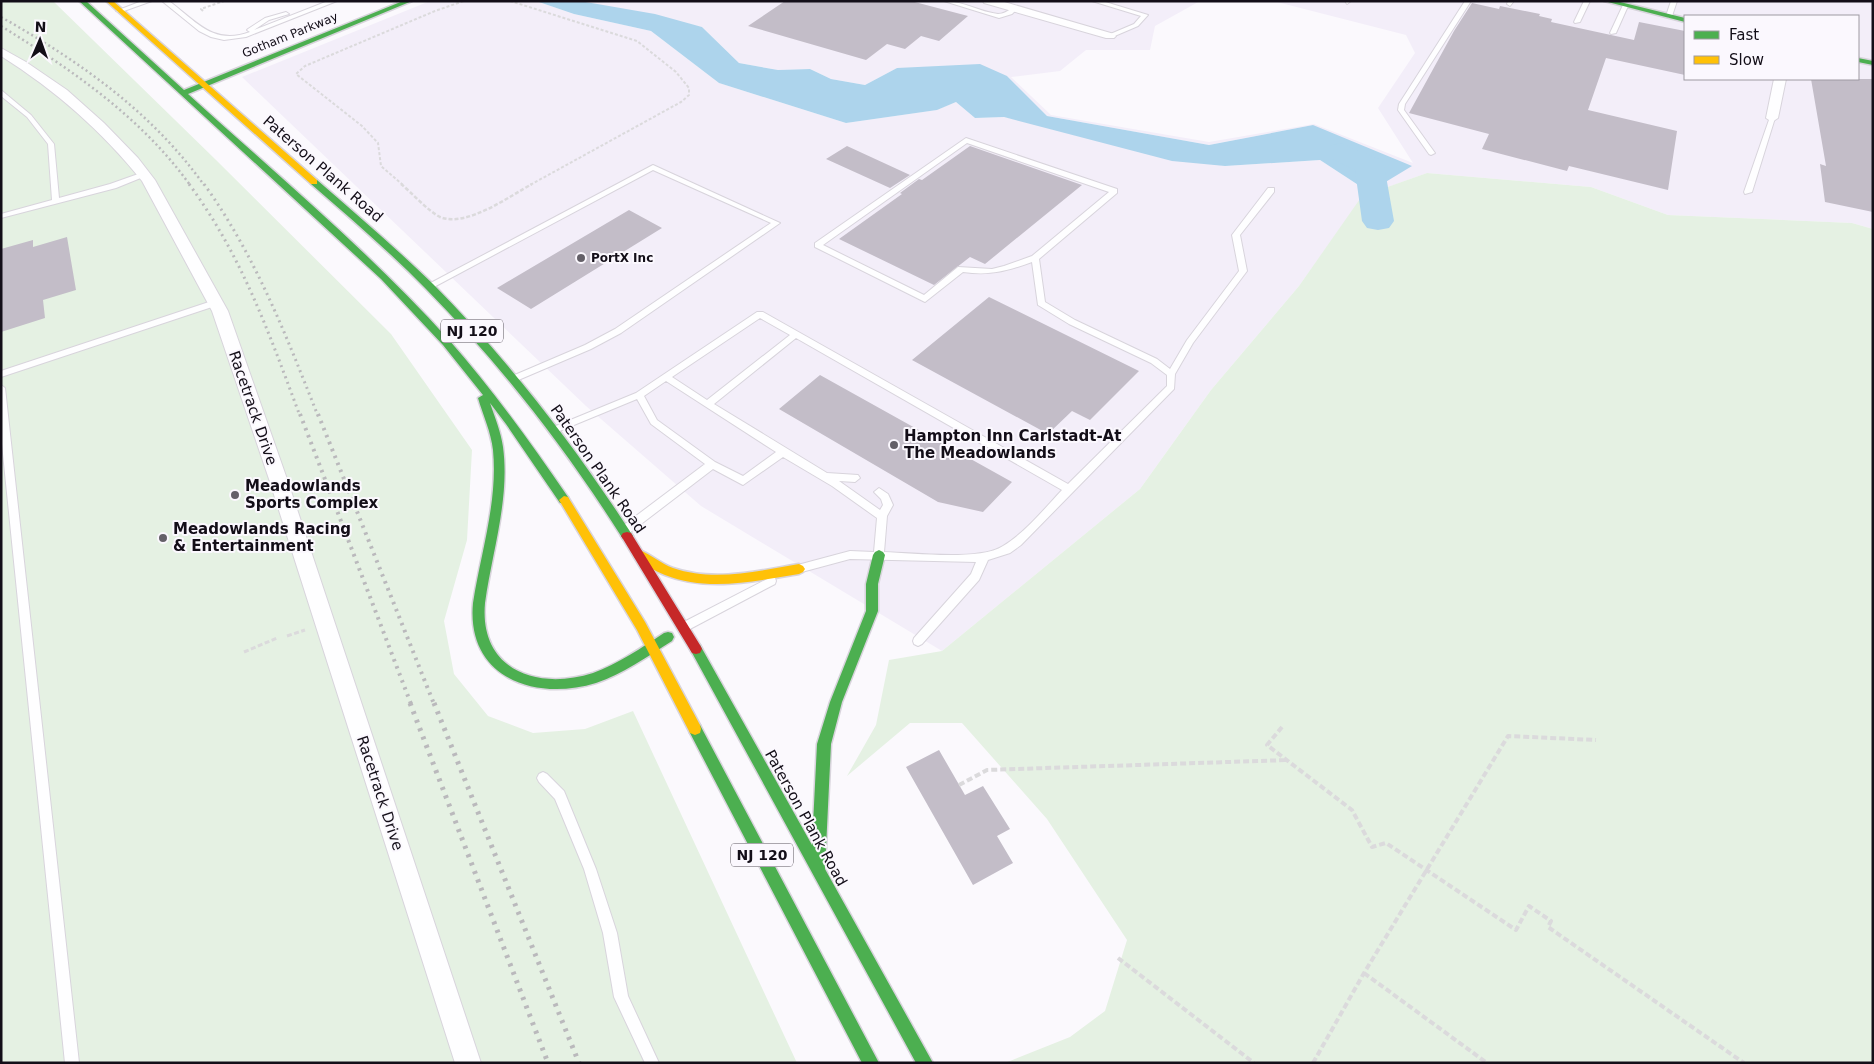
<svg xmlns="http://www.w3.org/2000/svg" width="1874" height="1064" font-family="'DejaVu Sans',sans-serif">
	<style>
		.built { fill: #f3eef9; fill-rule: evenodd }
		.green { fill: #e5f1e3 }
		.water { fill: #add4ec }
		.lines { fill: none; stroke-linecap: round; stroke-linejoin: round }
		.river { fill: #add4ec; fill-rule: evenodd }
		.building { fill: #c3bdc8 }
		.lane-casing { stroke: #d8d4dc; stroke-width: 2 }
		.street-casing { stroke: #d8d4dc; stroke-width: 2 }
		.fast-casing { stroke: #d8d4dc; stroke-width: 3 }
		.slow-casing { stroke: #d8d4dc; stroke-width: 3 }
		.jam-casing { stroke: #d8d4dc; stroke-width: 3 }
		.path-far3 { stroke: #dbdadc; stroke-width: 2; stroke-dasharray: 3 2; stroke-linecap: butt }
		.path-far2 { stroke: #dbdadc; stroke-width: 2.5; stroke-dasharray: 4 2; stroke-linecap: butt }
		.path-far1 { stroke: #dbdadc; stroke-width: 3; stroke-dasharray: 5 2.5; stroke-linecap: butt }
		.path { stroke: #dbdadc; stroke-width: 4; stroke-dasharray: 6 3; stroke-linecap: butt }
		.lane { fill: #fefeff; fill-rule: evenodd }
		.street { fill: #fefeff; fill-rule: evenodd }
		.fast { fill: #4caf50; fill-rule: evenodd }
		.slow { fill: #ffc107; fill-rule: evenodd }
		.jam { fill: #c62828; fill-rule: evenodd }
		.rail-far3 { stroke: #bab9bc; stroke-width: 2.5; stroke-dasharray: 2 3; stroke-linecap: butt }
		.rail-far2 { stroke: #bab9bc; stroke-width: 3; stroke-dasharray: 2 4; stroke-linecap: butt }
		.rail-far1 { stroke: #bab9bc; stroke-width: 4; stroke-dasharray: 2.5 5; stroke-linecap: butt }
		.rail { stroke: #bab9bc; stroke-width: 5; stroke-dasharray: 3 6; stroke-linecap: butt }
		.poi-dot { fill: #646068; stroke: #fbf8fe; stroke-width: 2 }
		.labels { text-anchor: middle; stroke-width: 4; stroke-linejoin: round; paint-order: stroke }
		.far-street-label { font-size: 12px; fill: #130e18; stroke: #fbf8fe }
		.far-poi-label { font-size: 12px; font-weight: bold; fill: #130e18; stroke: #fbf8fe; text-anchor: start }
		.shield { fill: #fbf8fe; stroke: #59545d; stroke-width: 1 }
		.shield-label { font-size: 14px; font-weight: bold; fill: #130e18 }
		.street-label { font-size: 15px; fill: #130e18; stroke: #fbf8fe }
		.poi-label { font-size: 15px; font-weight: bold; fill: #130e18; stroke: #fbf8fe; text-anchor: start }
	</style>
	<rect width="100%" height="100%" fill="#fbf9fd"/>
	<!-- built -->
	<path class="built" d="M 430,1 L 536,1 L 574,14 L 651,31 L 719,83 L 846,123 L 936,110 L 956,102 L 975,118 L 1004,117 L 1225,166 L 1320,160 L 1369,192 L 1313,125 L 1209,145 L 1047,116 L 1007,76 L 897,68 L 865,85 L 831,79 L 810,69 L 778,70 L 739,63 L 702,27 L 580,1 L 1200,1 L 1155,26 L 1150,50 L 1086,50 L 1060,71 L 1011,77 L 1051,115 L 1209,142 L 1314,124 L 1413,163 L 1378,108 L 1415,53 L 1406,35 L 1273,1 L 1873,1 L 1873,229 L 1852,223 L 1668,215 L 1591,187 L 1427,173 L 1363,196 L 1299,286 L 1211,390 L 1140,489 L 942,651 L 701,506 L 586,406 L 242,77 ZM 1685,16 L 1858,16 L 1858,79 L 1685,79 Z"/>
	<!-- green -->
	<path class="green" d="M 1,1 L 53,1 L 215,159 L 391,334 L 472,450 L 467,540 L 444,621 L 454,674 L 488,716 L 533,733 L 585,729 L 633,711 L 797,1063 L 1,1063 Z
		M 1427,173 L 1591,187 L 1668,215 L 1852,223 L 1873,229 L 1873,1063 L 1005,1063 L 1070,1037 L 1105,1011 L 1127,940 L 1047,819 L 962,723 L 910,723 L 847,776 L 876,725 L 889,660 L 942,651 L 1140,489 L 1211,390 L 1299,286 L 1362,196 Z"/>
	<!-- water -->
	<path class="water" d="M 536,1 L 580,1 L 655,14 L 702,27 L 739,63 L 778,70 L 810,69 L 831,79 L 865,85 L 897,68 L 980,64 L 1007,76 L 1047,116 L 1209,145 L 1313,125 L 1412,166 L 1369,192 L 1320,160 L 1225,166 L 1172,161 L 1004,117 L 975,118 L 956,102 L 937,110 L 846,123 L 719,83 L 651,31 L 574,14 Z"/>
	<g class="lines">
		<!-- river -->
		<path class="river" d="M 1340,143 L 1379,159 L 1384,165 L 1394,221 L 1389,228 L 1378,230 L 1367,228 L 1362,221 L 1355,170 L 1330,158 L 1326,152 L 1330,146 Z"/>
	</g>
	<!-- building -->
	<path class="building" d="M 785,1 L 911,1 L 968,16 L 939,41 L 921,36 L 905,49 L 887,44 L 866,60 L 748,26 Z
		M 1472,3 L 1499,9 L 1500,6 L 1540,14 L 1539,16 L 1552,19 L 1551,22 L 1634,40 L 1639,22 L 1685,31 L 1685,75 L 1606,58 L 1588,110 L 1677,131 L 1668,190 L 1569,166 L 1567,171 L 1482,149 L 1489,134 L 1409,113 L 1454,31 Z
		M 1811,79 L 1873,79 L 1873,212 L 1825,202 L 1820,164 L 1826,166 Z
		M 847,146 L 910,175 L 890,188 L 826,159 Z
		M 970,146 L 1082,185 L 985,264 L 970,257 L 934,285 L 839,239 L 902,194 L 900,193 L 919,179 L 922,180 Z
		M 629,210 L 662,228 L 531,309 L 497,288 Z
		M 67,237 L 76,290 L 43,300 L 45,318 L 1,332 L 1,249 L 33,240 L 33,247 Z
		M 989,297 L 1139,371 L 1090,420 L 1072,411 L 1048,434 L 912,360 Z
		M 820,375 L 1012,482 L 983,512 L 938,502 L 779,409 Z
		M 939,750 L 965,795 L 983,786 L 1010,829 L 997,836 L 1013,863 L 973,885 L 906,767 Z"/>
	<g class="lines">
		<defs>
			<path id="lane" d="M 142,1 L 152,1 L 121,12 L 116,11 Z
				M 162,1 L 169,1 C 196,21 213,46 250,32 L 247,30 L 248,29 L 265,18 L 286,12 L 289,14 L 269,20 L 254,30 L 328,1 L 337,1 L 246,37 L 224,40 L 211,37 L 199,31 Z
				M 944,1 C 963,1 980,12 998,14 C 1003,14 1008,11 1012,8 L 1017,9 L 1012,14 L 999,18 Z
				M 1092,1 L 1102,1 L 1148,15 L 1138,26 L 1110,38 L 1108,37 L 1108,35 L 1134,24 L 1141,16 Z
				M 1345,1 L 1351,1 L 1347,4 Z
				M 1465,1 L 1471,1 L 1405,104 L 1404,110 L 1435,153 L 1431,155 L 1429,154 L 1398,110 L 1399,104 Z
				M 1508,1 L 1514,1 L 1510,6 L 1507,4 Z
				M 1584,1 L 1590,1 L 1580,22 L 1575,23 L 1574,22 Z
				M 1671,1 L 1677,1 L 1672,16 L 1669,18 L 1666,16 Z
				M 1623,5 L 1628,6 L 1616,33 L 1611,34 L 1610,33 Z
				M 1,90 L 31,115 L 54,144 L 59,198 L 110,184 L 141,173 L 148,175 L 116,188 L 1,218 L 1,214 L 52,200 L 48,144 L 27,117 L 1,96 Z
				M 1770,117 L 1775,118 L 1752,192 L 1745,194 L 1744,192 Z
				M 966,138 L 1117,189 L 1117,193 L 1039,259 L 1045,302 L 1075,320 L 1157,359 L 1170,369 L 1187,340 L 1239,271 L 1232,235 L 1268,188 L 1274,188 L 1274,192 L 1240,235 L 1247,271 L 1193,343 L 1175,374 L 1174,389 L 1021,545 L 1010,553 L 988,560 L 979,580 L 922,644 L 918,646 L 914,644 L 913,641 L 914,638 L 971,574 L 976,562 L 850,559 L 798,573 L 794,572 L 793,569 L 794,566 L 850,551 L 874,552 L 877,518 L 832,486 L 783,457 L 743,485 L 713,469 L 628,534 L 620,534 L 619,531 L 620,528 L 705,464 L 651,424 L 637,399 L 557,432 L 551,432 L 549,430 L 551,428 L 636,393 L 757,312 L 763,312 L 1068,484 L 1167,386 L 1167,375 L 1151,363 L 1069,324 L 1038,305 L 1032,262 C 1007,271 990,276 963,272 L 925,302 L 815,247 L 815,243 ZM 967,143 L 1109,192 L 1032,256 L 1004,266 L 992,269 L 958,267 L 924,295 L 823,245 ZM 760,318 L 790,335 L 707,400 L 672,377 ZM 796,338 L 1062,490 C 1045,508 1025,533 1003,546 C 980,561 913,553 884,552 L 887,516 L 893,505 L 888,494 L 879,488 L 874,492 L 881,499 L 883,505 L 880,510 L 839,481 L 855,482 L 860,478 L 858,475 L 827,473 L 714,404 ZM 666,381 L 776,452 L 743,476 L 715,462 L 657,420 L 644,396 Z
				M 653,165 L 780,223 L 621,333 L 591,349 L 516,381 L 510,381 L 509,379 L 510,377 L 585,345 L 615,329 L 771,223 L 653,170 L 432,288 L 429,289 L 425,286 Z
				M 215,300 L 218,301 L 218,305 L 1,377 L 1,371 Z
				M 1,385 L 5,388 L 79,1063 L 65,1063 L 1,434 Z
				M 771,577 L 775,578 L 776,581 L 775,584 L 688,630 L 684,631 L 680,630 L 679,627 L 680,624 Z
				M 543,772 L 547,774 L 564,791 L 596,869 L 617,933 L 628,996 L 659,1063 L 645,1063 L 614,997 L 603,933 L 584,869 L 555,799 L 539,782 L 537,778 L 539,774 Z"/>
			<path id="street" d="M 983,1 L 1001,1 L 1114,34 L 1116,36 L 1114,38 L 1106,38 L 984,3 Z
				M 1,48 L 26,62 L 67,90 L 104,123 L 138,158 L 155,180 L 228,311 L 287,479 L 481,1063 L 455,1063 L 269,479 L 212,311 L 142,181 C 102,131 55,90 1,56 Z
				M 1774,79 L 1786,79 L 1778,118 L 1772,122 L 1766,118 Z"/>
			<path id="fast" d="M 79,1 L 86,1 L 184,90 L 403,1 L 412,1 L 188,94 C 276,174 369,251 449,340 C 493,390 531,443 568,497 L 569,500 L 568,503 L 560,503 L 506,424 L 490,403 C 495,418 501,432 503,447 C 510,499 492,552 485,603 C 479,670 537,691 593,673 C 618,664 641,648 664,633 L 668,632 L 672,633 L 674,637 L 672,641 C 648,656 623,674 596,683 C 534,702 466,677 473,603 C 481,552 498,501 493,450 C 491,432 483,415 478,398 L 483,395 L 443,345 L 381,279 Z
				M 1604,1 L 1616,1 L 1685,18 L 1685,22 Z
				M 1858,58 L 1873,61 L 1873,65 L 1858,62 Z
				M 311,180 L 317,180 C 356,214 396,248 433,284 C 508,360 573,443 631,533 L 633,536 L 631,539 L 623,539 C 566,449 501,365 426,289 C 390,252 350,218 311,184 Z
				M 879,550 L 883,552 L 885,555 L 878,584 L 878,611 L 842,702 L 831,744 L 825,869 L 933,1063 L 916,1063 L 690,649 L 692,645 L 696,644 L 700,645 L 812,845 L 817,744 L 830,702 L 866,611 L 866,584 L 873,555 L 875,552 Z
				M 695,723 L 700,725 L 879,1063 L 862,1063 L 690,733 L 689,729 L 690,725 Z"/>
			<path id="slow" d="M 106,1 L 113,1 L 317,180 L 317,184 L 311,184 Z
				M 564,496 L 568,497 L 645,622 L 700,725 L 701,729 L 700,733 L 695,735 L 690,733 L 637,630 L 559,500 Z
				M 639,550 C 651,554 661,564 673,568 C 714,582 758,571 799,564 L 803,566 L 805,569 L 803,572 L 799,574 C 755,581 708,592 665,575 C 654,571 645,564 635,558 L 633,555 L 635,552 Z"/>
			<path id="jam" d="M 627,532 L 631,533 L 700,645 L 702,649 L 700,653 L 696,654 L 692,653 L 623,539 L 621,536 L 623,533 Z"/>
		</defs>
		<!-- lane casing -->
		<use href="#lane" class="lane-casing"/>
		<!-- street casing -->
		<use href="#street" class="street-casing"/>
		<!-- fast casing -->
		<use href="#fast" class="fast-casing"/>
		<!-- slow casing -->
		<use href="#slow" class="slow-casing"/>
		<!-- jam casing -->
		<use href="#jam" class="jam-casing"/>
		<!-- path-far3 -->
		<path class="path-far3" d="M 510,1 L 637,41 L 676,72 L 689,88 L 689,95 L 681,102 L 530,185
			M 203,11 L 201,9 L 224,1
			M 403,185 L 381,166 L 378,143 L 362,126 L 296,74 L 305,66 L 435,11 L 464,1"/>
		<!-- path-far2 -->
		<path class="path-far2" d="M 401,184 C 412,193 428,211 440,217 C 466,228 510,196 532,184"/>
		<!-- path-far1 -->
		<path class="path-far1" d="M 287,636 L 305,630
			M 244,652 L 277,638"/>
		<!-- path -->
		<path class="path" d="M 1282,727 L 1267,745 L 1352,810 L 1372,847 L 1386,843 L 1516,930 L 1529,906 L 1551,921 L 1548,927 L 1744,1063
			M 959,785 L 987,770 L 1288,760
			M 1118,958 L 1254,1063
			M 1364,973 L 1487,1063
			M 1313,1063 L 1364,973 L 1508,736 L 1596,740"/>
		<!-- lane -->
		<use href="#lane" class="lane"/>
		<!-- street -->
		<use href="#street" class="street"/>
		<!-- fast -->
		<use href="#fast" class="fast"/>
		<!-- slow -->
		<use href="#slow" class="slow"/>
		<!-- jam -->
		<use href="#jam" class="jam"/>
		<!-- rail-far3 -->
		<path class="rail-far3" d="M 1,17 C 79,61 151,111 204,185
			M 1,26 C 72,70 141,117 190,185"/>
		<!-- rail-far2 -->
		<path class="rail-far2" d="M 189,184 C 242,256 269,333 300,416
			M 204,184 C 255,255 286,335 318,416"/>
		<!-- rail-far1 -->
		<path class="rail-far1" d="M 300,414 L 411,704
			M 318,414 L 434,704"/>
		<!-- rail -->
		<path class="rail" d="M 410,703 L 548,1063
			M 434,703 L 579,1063"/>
	</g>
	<!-- markers -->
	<g class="poi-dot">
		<circle cx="581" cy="258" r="5"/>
		<circle cx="894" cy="445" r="5"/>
		<circle cx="235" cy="495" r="5"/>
		<circle cx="163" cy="538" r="5"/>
	</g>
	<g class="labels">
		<!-- far-street labels -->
		<g class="far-street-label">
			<text transform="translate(290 35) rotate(-22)" y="4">Gotham Parkway</text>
		</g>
		<!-- far-poi labels -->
		<g class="far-poi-label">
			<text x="591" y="262">PortX Inc</text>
		</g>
		<!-- shield labels -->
		<g class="shield">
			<rect x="441" y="319.5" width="62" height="23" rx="4"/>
			<rect x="731" y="843.5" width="62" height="23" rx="4"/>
		</g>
		<g class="shield-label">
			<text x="472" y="336">NJ 120</text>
			<text x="762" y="860">NJ 120</text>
		</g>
		<!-- street labels -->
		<g class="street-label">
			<text transform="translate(323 169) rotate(41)" y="5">Paterson Plank Road</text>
			<text transform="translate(253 408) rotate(71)" y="5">Racetrack Drive</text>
			<text transform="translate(598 469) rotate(55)" y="5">Paterson Plank Road</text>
			<text transform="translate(380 793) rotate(72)" y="5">Racetrack Drive</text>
			<text transform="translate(806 818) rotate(61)" y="5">Paterson Plank Road</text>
		</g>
		<!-- poi labels -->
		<g class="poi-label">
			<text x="904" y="441">Hampton Inn Carlstadt-At<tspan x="904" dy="17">The Meadowlands</tspan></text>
			<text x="245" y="491">Meadowlands<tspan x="245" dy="17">Sports Complex</tspan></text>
			<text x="173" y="534">Meadowlands Racing<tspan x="173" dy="17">&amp; Entertainment</tspan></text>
		</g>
	</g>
	<!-- border -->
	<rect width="1874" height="1064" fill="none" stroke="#130e18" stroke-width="5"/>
	<!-- legend -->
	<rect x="1684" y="15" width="175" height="65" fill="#fbf8fe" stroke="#9e9aa2"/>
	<rect x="1694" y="31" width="25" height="8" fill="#4caf50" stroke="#9e9aa2"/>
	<text x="1729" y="40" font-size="15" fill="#130e18">Fast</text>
	<rect x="1694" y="56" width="25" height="8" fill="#ffc107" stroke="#9e9aa2"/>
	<text x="1729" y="65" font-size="15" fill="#130e18">Slow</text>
	<!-- north arrow -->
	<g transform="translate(40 40) rotate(2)" stroke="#fbf8fe" stroke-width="4" paint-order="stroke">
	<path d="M0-4L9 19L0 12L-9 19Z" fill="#130e18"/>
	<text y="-8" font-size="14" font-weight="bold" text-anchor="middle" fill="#130e18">N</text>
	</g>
</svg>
